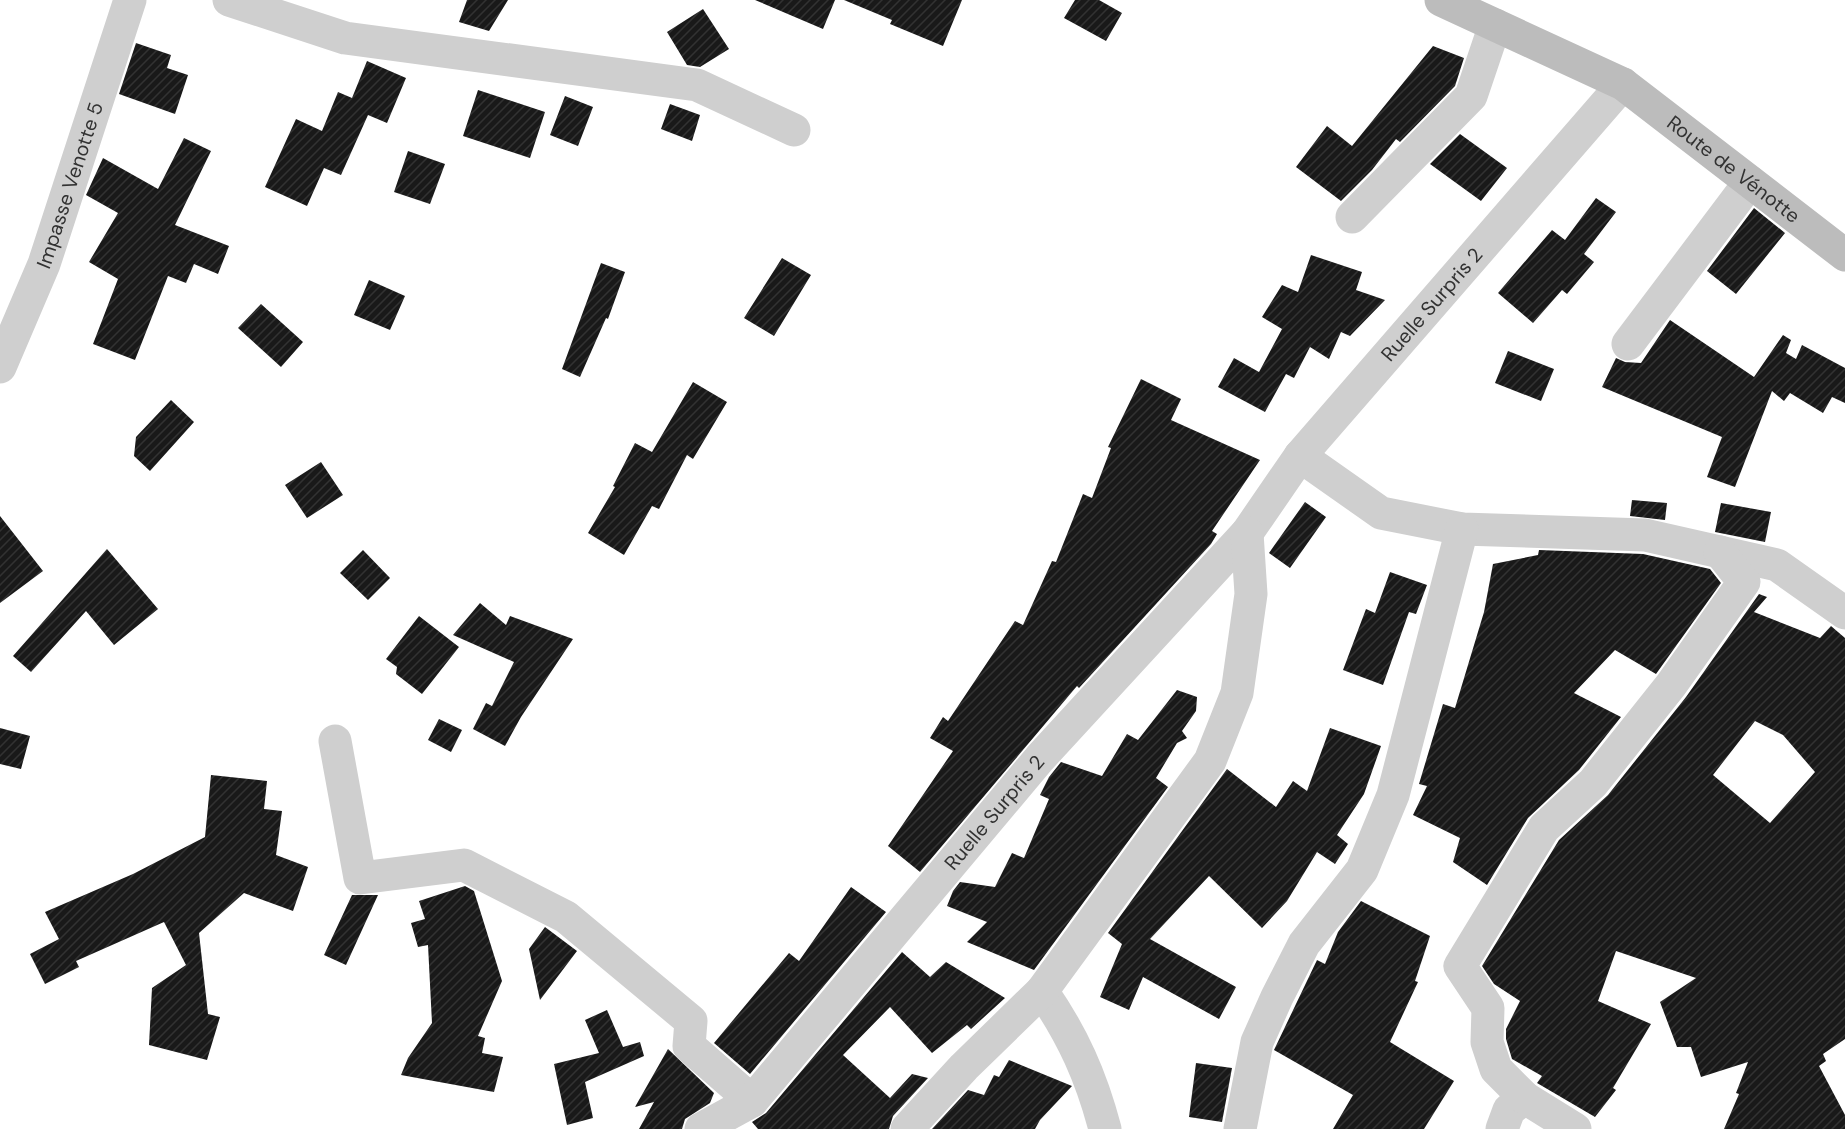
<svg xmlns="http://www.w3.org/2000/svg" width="1845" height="1129" font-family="'DM Sans',sans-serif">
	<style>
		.building { fill: url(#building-hatch); fill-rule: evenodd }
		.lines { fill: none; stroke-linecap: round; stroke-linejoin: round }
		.street { stroke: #cfcfcf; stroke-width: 33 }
		.secondary { stroke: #bcbcbc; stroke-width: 33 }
		.labels { text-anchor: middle; stroke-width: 6; stroke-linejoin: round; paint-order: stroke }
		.street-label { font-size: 20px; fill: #323232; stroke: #fff }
	</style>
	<defs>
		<pattern id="building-hatch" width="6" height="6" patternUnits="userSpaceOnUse" patternTransform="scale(1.5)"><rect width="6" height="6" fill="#191919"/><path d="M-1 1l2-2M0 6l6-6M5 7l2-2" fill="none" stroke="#323232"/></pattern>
	</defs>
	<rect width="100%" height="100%" fill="#fff"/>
	<!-- building -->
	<path class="building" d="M 467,0 L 508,0 L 489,31 L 459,22 Z
		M 755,0 L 835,0 L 823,29 Z
		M 844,0 L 962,0 L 943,46 L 890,24 L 892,20 Z
		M 1075,0 L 1099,0 L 1122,13 L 1106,41 L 1064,18 Z
		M 703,9 L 729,49 L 700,67 L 687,65 L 667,32 Z
		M 136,43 L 171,55 L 167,68 L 188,75 L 175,114 L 119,94 Z
		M 1433,46 L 1464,58 L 1455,86 L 1400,142 L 1396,139 L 1372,170 L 1341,201 L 1296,167 L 1327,126 L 1352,146 Z
		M 367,61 L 406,78 L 387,123 L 368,115 L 341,175 L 324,168 L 307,206 L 265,187 L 296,119 L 322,131 L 338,92 L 352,98 Z
		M 478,90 L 545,112 L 530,158 L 463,136 Z
		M 565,96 L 593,107 L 578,146 L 550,135 Z
		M 670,104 L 700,115 L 692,141 L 661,129 Z
		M 1460,134 L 1507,168 L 1481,201 L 1430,164 Z
		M 184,138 L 211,151 L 175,225 L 229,246 L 218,274 L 194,264 L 186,283 L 168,276 L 135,360 L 93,344 L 118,279 L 89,262 L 118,213 L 86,195 L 103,158 L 158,189 Z
		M 408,151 L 445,164 L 430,204 L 394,192 Z
		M 1596,198 L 1616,212 L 1584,254 L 1594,262 L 1567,294 L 1562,290 L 1533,323 L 1498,293 L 1552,230 L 1565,240 Z
		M 1754,208 L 1785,233 L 1736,294 L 1707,271 Z
		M 1311,255 L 1362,272 L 1356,290 L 1385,300 L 1350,336 L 1341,332 L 1329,359 L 1310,347 L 1294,378 L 1286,374 L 1265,412 L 1218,387 L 1234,358 L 1259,372 L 1282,329 L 1262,317 L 1282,285 L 1298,292 Z
		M 782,258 L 811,275 L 774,336 L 744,318 Z
		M 601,263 L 625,272 L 608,319 L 606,318 L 580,377 L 562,369 Z
		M 369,280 L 405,296 L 390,330 L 354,315 Z
		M 261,304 L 303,342 L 281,367 L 238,328 Z
		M 1670,320 L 1754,377 L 1783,335 L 1791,340 L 1786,353 L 1796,359 L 1802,345 L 1845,368 L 1845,403 L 1832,397 L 1823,413 L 1790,393 L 1784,401 L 1772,391 L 1735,487 L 1707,477 L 1722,437 L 1602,387 L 1616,358 L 1625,362 L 1641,363 Z
		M 1508,351 L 1554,369 L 1541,401 L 1495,383 Z
		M 1141,379 L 1181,399 L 1171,420 L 1260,460 L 1212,531 L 1217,534 L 1211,544 L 1079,688 L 1077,686 L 920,872 L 888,846 L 953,751 L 930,738 L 943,717 L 948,721 L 1015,621 L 1023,625 L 1052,561 L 1056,562 L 1083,494 L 1092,498 L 1111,448 L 1108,447 Z
		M 693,382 L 727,402 L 693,459 L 687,455 L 659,509 L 652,506 L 624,555 L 588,533 L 615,487 L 613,486 L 635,443 L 652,452 Z
		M 171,400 L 194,422 L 150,471 L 134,456 L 136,437 Z
		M 321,462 L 343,495 L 307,518 L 285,485 Z
		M 1632,500 L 1667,503 L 1665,520 L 1630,516 Z
		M 1305,502 L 1326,517 L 1290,568 L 1269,553 Z
		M 1721,503 L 1771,512 L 1765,542 L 1715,532 Z
		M 0,516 L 43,571 L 0,603 Z
		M 107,549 L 158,609 L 114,645 L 86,611 L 31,672 L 13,656 Z
		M 363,550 L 390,578 L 368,600 L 340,573 Z
		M 1539,550 L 1643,554 L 1710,569 L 1721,583 L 1656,674 L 1615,650 L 1574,693 L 1621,717 L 1579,770 L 1528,818 L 1487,885 L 1453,862 L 1460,838 L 1413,815 L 1427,786 L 1419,784 L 1443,704 L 1455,708 L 1484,612 L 1493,564 L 1538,555 Z
		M 1390,572 L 1427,585 L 1416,614 L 1409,612 L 1383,685 L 1343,670 L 1366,609 L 1375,613 Z
		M 1759,594 L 1767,597 L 1754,612 L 1820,638 L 1831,626 L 1845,638 L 1845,1039 L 1823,1054 L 1826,1061 L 1819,1066 L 1845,1115 L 1845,1129 L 1724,1129 L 1739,1094 L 1736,1093 L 1748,1062 L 1701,1077 L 1691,1047 L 1677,1047 L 1660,1002 L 1696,978 L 1616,951 L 1598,1001 L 1651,1024 L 1613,1088 L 1616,1090 L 1595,1117 L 1537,1083 L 1542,1076 L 1512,1059 L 1506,1039 L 1506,1029 L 1520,1001 L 1494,984 L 1482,966 L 1559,840 L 1608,795 L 1686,697 ZM 1755,721 L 1783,735 L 1815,772 L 1770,823 L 1713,775 Z
		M 480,603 L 506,625 L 510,616 L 573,639 L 521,717 L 505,746 L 473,729 L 486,703 L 492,706 L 514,662 L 453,635 Z
		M 419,616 L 459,647 L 422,694 L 396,674 L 397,667 L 386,659 Z
		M 1177,690 L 1197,697 L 1196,711 L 1182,731 L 1187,738 L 1177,743 L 1156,778 L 1168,787 L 1034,970 L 967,942 L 987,922 L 947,906 L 953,891 L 960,882 L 995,887 L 1012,853 L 1024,858 L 1049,799 L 1040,795 L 1049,777 L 1061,762 L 1102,776 L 1127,734 L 1138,740 Z
		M 439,719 L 462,730 L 451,752 L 428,740 Z
		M 0,728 L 30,736 L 21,769 L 0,764 Z
		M 1330,728 L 1381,746 L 1364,794 L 1337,835 L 1348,844 L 1335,864 L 1317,852 L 1287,901 L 1262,928 L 1209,876 L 1150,939 L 1236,987 L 1219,1019 L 1143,977 L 1129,1010 L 1100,997 L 1122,944 L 1108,933 L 1227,769 L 1276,807 L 1293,781 L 1307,791 Z
		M 211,775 L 267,781 L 264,809 L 282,811 L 276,855 L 308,867 L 293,911 L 244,893 L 199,933 L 208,1014 L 220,1017 L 207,1060 L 149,1045 L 152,988 L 186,965 L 164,922 L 76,961 L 79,967 L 45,984 L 30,954 L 59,939 L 45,912 L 133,874 L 205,837 Z
		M 465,886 L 474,891 L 502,981 L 478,1036 L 485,1038 L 482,1053 L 503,1057 L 494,1092 L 401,1075 L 408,1058 L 432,1023 L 428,945 L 418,947 L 411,923 L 425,919 L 419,901 Z
		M 851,887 L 886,912 L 750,1074 L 714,1043 L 789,953 L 799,961 Z
		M 352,895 L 378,895 L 346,965 L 324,955 Z
		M 1361,901 L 1430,936 L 1415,981 L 1418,982 L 1390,1042 L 1454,1081 L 1424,1129 L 1333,1129 L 1353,1095 L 1274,1050 L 1317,960 L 1325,964 L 1338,932 Z
		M 545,927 L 577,951 L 540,1000 L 529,949 Z
		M 902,952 L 930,977 L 946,962 L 1005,998 L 971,1029 L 967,1025 L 932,1053 L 890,1007 L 843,1055 L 890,1098 L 912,1074 L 928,1078 L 893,1116 L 889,1129 L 758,1129 L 752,1122 L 766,1113 Z
		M 607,1010 L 623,1047 L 640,1042 L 644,1056 L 585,1082 L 593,1118 L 567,1125 L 554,1064 L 599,1053 L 585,1020 Z
		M 668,1049 L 714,1093 L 710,1103 L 685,1119 L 682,1129 L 639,1129 L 654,1102 L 635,1107 Z
		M 1009,1060 L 1072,1086 L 1040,1120 L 1035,1129 L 932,1129 L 968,1090 L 984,1095 L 994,1075 L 999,1077 Z
		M 1196,1063 L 1232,1068 L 1222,1122 L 1189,1117 Z"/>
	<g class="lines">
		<!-- street -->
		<g class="street">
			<path d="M 229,0 L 345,38 L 697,85 L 794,130"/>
			<path d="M 1352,217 L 1471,96 L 1495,25"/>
			<path d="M 1628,344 L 1750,182"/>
			<path id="s1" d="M 0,367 L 44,264 L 130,0"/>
			<path d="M 1300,456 L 1381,513 L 1462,529 L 1645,535 L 1777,565 L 1845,613"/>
			<path d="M 335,741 L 360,878 L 464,865 L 566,917 L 691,1021 L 689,1046 L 752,1101"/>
			<path d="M 1042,991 C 1073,1036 1091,1076 1105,1129"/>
			<path id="s2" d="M 701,1129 L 752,1101 L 1040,758 L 1247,533 L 1300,456 L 1623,84"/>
			<path d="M 907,1129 L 964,1067 L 1042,991 L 1210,761 L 1237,693 L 1251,594 L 1247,533"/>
			<path d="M 1240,1129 L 1257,1042 L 1277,997 L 1304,944 L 1362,870 L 1393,795 L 1462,529"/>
			<path d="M 1502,1129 L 1509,1110 L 1525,1098"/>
			<path d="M 1575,1129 L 1525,1098 L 1496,1069 L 1487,1042 L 1488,1008 L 1460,966 L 1544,828 L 1593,783 L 1671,685 L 1744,582 L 1720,552"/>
		</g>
		<!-- secondary -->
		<path class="secondary" id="s3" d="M 1441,0 L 1623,84 L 1845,255"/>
	</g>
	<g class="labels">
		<!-- street labels -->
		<g class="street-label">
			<text dy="7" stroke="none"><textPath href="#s3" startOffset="340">Route de Vénotte</textPath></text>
			<text dy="7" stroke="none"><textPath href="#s1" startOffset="195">Impasse Venotte 5</textPath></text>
			<text dy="7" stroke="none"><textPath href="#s2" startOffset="1106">Ruelle Surpris 2</textPath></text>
			<text dy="7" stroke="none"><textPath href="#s2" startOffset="435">Ruelle Surpris 2</textPath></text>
		</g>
	</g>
</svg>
